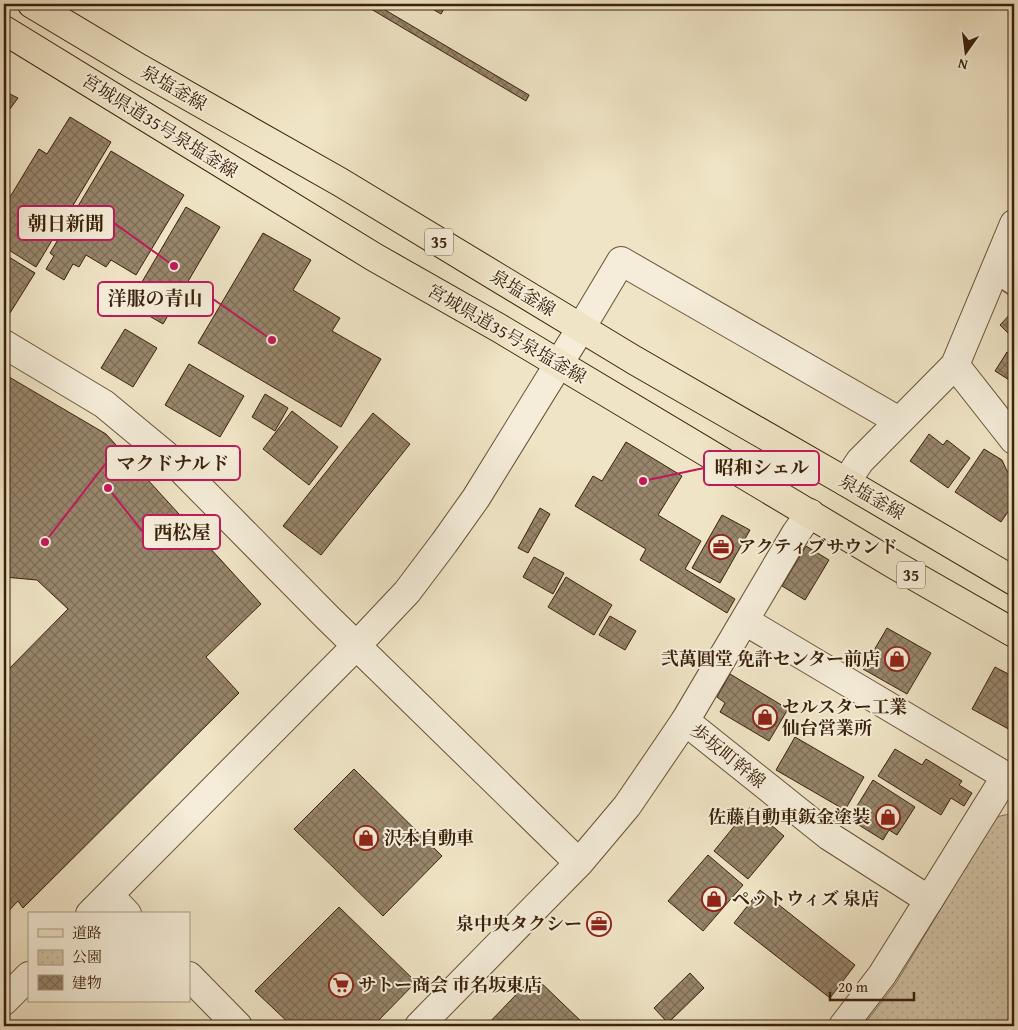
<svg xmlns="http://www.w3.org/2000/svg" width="1018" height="1030" font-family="'Gentium Book Plus','Noto Serif JP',serif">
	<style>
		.park { fill: url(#park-dots); stroke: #857258 }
		.building { fill: url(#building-cross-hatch); stroke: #3a210b }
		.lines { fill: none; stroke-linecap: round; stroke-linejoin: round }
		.service-casing { stroke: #67523a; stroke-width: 18 }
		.minor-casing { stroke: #67523a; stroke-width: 30 }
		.tertiary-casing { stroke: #67523a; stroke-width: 30 }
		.primary-casing { stroke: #3a210b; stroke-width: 30 }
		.service { stroke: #f5edd9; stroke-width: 15 }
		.minor { stroke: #f5edd9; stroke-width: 28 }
		.tertiary { stroke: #f5edd9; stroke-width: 28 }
		.primary { stroke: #efe4c5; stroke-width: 28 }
		.labels { text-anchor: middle; stroke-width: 4; stroke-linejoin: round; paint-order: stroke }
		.shield { fill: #f5edd9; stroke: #725e49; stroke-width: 1 }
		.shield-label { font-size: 16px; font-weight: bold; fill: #3a210b }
		.street-label { font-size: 18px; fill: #3a210b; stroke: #f5edd9 }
		.poi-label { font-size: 18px; font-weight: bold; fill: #3a210b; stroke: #f5edd9; text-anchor: start }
		.leader { fill: none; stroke: #c2185b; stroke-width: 2 }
		.callout-dot { fill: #c2185b; stroke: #f5edd9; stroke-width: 2 }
		.callout { fill: #f5edd9; stroke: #c2185b; stroke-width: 2 }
		.callout-label { font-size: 19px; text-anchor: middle; font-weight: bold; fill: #3a210b }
	</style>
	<defs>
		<pattern id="park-dots" width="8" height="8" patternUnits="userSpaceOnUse" patternTransform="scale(1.25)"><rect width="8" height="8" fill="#d0c3a5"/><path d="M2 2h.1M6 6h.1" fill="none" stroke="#b3a78d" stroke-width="1.8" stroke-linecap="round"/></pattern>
		<pattern id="building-cross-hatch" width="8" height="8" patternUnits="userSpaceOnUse" patternTransform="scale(1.25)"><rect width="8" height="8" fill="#98866c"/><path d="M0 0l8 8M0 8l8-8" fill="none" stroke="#7d6d57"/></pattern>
	</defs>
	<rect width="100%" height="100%" fill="#efe4c5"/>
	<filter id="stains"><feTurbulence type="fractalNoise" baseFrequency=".004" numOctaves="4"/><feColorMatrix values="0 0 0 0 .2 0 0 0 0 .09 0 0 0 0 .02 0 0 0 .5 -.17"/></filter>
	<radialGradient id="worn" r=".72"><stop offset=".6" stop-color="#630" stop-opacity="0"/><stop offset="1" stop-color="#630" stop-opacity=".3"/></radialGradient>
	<!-- park -->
	<path class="park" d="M 1014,813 L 1014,1026 L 863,1026 L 896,983 L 996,817 Z"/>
	<!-- building -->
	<path class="building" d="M 368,4 L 375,4 L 529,95 L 526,101 L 366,6 Z
		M 424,4 L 447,4 L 441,14 Z
		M 4,91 L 18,98 L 4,117 Z
		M 70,117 L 111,142 L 36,267 L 4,247 L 4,207 L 39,149 L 47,154 Z
		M 111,151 L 184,195 L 136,275 L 111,260 L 106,267 L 86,255 L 79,267 L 73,264 L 64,280 L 46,269 L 54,256 L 50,253 Z
		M 186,207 L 220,227 L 163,324 L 129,304 Z
		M 263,233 L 311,260 L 293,290 L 340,318 L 332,331 L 381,359 L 341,427 L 198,343 Z
		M 4,254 L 35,273 L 10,313 L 4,310 Z
		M 1014,310 L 1014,339 L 1000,325 Z
		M 125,329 L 157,348 L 133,387 L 101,368 Z
		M 1007,352 L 1014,356 L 1014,383 L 995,371 Z
		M 189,364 L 244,396 L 220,437 L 165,405 Z
		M 4,374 L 106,434 L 261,604 L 206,657 L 239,693 L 23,908 L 18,901 L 4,916 L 4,674 L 68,609 L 37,580 L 4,577 Z
		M 265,394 L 288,408 L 275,431 L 252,417 Z
		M 292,411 L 338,447 L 309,485 L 263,449 Z
		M 373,413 L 410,444 L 321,555 L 283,526 Z
		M 929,434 L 943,445 L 947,440 L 970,458 L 948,488 L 910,461 Z
		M 626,442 L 682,476 L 658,515 L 701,541 L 685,569 L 735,599 L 727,613 L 640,560 L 646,549 L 575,506 L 593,476 L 602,481 Z
		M 984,449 L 1002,460 L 1007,471 L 1014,476 L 1014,503 L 1001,522 L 955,492 Z
		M 540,508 L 550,514 L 528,553 L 518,548 Z
		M 722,515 L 750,530 L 720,583 L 692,568 Z
		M 806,546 L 829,560 L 805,600 L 782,586 Z
		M 534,557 L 564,573 L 553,594 L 523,577 Z
		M 566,577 L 612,605 L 594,635 L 548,607 Z
		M 610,616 L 636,631 L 625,650 L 599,635 Z
		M 887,628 L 931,653 L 907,694 L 863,669 Z
		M 995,667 L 1014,677 L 1014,732 L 972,709 Z
		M 730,674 L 788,709 L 769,741 L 720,712 L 725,703 L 717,697 Z
		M 795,737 L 864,777 L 845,810 L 776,770 Z
		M 895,749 L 922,765 L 926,759 L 962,781 L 959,785 L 972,793 L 964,806 L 951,798 L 941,815 L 878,776 Z
		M 354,769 L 442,856 L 383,916 L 294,829 Z
		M 873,780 L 915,807 L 897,835 L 889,830 L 883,840 L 849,819 Z
		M 750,807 L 784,836 L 748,879 L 714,851 Z
		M 708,855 L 743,885 L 703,931 L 668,901 Z
		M 760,890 L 855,965 L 830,998 L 734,923 Z
		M 339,907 L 416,982 L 373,1026 L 292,1026 L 255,991 Z
		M 690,973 L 704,988 L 668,1023 L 654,1008 Z
		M 534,976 L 586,1026 L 486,1026 Z"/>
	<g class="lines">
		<defs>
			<path id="service" d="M 993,274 L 1014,288"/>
			<path id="minor" d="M 581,328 L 621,261 L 899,421
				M 955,365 L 1014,440
				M 846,482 L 860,461 L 955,365 L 1014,224
				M 745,621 L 1014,781
				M 685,721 L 796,533 L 810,513
				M 929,900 L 1006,776"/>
			<path id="tertiary" d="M 4,344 L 104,404 L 174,462 L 328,618 L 579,863
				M 109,895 L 127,914
				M 90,914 L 357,645 L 407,592 L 444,543 L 476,498 L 581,328
				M 189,976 L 238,1026
				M 4,1001 L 29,976
				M 419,1026 L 579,863 L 627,806 L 685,721 L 829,836 L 929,900 L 882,975 L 843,1026"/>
			<path id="primary" d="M 32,4 L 139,68 L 340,182 L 634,360 L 846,482 L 1014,581
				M 4,30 L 374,257 L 499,328 L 895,565 L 1014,633"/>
		</defs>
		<!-- service casing -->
		<use href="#service" class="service-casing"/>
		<!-- minor casing -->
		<use href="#minor" class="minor-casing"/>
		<!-- tertiary casing -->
		<use href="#tertiary" class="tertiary-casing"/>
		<!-- primary casing -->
		<use href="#primary" class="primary-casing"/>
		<!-- service -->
		<use href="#service" class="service"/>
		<!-- minor -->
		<use href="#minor" class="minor"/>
		<!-- tertiary -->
		<use href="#tertiary" class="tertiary"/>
		<!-- primary -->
		<use href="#primary" class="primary"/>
	</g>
	<!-- icons -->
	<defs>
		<symbol id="office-ring" viewBox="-11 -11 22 22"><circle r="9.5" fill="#f5edd9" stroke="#8f2418" stroke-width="1.5"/><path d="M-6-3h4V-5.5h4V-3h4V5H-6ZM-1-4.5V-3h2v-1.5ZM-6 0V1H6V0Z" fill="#8f2418"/></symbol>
		<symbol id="shop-ring" viewBox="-11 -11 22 22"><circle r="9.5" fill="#f5edd9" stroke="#8f2418" stroke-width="1.5"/><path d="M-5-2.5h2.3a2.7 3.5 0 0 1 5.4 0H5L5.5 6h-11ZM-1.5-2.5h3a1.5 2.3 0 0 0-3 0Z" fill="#8f2418"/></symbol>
		<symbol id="supermarket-ring" viewBox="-11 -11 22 22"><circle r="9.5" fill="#f5edd9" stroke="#8f2418" stroke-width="1.5"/><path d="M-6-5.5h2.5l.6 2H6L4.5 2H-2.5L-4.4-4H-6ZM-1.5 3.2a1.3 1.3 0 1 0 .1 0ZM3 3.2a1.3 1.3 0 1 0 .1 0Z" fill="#8f2418"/></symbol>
	</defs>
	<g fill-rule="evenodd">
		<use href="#office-ring" x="707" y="533" width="28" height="28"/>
		<use href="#shop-ring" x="883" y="645" width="28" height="28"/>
		<use href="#shop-ring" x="751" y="703" width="28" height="28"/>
		<use href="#shop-ring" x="874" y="803" width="28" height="28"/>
		<use href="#shop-ring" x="352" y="824" width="28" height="28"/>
		<use href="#shop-ring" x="700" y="885" width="28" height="28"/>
		<use href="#office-ring" x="585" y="910" width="28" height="28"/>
		<use href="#supermarket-ring" x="327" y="971" width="28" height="28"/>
	</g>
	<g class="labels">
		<!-- shield labels -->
		<g class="shield">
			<rect x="425" y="228.5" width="28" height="27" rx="4"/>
			<rect x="897" y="561.5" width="28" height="27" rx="4"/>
		</g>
		<g class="shield-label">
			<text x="439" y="248">35</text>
			<text x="911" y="581">35</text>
		</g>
		<!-- street labels -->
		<g class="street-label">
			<text transform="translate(174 88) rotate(30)" y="6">泉塩釜線</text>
			<text transform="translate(160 126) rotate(32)" y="6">宮城県道35号泉塩釜線</text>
			<text transform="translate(523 293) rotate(31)" y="6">泉塩釜線</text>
			<text transform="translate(507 334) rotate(30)" y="6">宮城県道35号泉塩釜線</text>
			<text transform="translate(872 497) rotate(30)" y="6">泉塩釜線</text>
			<text transform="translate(728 756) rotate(39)" y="6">歩坂町幹線</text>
		</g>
		<!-- poi labels -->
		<g class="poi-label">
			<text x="738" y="553">アクティブサウンド</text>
			<text x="880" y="665" text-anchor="end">弐萬圓堂 免許センター前店</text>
			<text x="782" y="713">セルスター工業<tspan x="782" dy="21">仙台営業所</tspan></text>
			<text x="870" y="823" text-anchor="end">佐藤自動車鈑金塗装</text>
			<text x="384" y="844">沢本自動車</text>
			<text x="732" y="905">ペットウィズ 泉店</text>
			<text x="582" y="930" text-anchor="end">泉中央タクシー</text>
			<text x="358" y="991">サトー商会 市名坂東店</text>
		</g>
	</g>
	<!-- callouts -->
	<path class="leader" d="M174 266L114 223M272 340L213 299M45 542L106 463M643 481L704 468M108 488L143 532"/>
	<g class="callout-dot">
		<circle cx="174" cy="266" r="5"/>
		<circle cx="272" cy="340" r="5"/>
		<circle cx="45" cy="542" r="5"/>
		<circle cx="643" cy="481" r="5"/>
		<circle cx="108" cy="488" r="5"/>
	</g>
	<g class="callout">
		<rect x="18" y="206" width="96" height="34" rx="5"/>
		<rect x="98" y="282" width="115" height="34" rx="5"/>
		<rect x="106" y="446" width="134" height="34" rx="5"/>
		<rect x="704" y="451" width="115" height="34" rx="5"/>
		<rect x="143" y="515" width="77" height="34" rx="5"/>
	</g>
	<g class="callout-label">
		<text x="66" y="230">朝日新聞</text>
		<text x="155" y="305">洋服の青山</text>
		<text x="173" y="470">マクドナルド</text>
		<text x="762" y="474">昭和シェル</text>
		<text x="182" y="539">西松屋</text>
	</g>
	<!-- margin -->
	<rect width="1018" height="1030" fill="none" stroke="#efe4c5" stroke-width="20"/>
	<rect x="5" y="5" width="1008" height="1020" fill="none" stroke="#3a210b" stroke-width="2.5"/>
	<rect x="10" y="10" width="998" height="1010" fill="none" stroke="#3a210b"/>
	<!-- legend -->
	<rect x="28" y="912" width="162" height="90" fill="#f5edd9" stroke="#aa9b87"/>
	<rect x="38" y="929" width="25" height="8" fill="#efe4c5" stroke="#aa9b87"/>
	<text x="72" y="938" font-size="15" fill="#3a210b">道路</text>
	<rect x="38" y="950" width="25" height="15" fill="url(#park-dots)" stroke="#aa9b87"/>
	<text x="72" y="962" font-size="15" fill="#3a210b">公園</text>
	<rect x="38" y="975" width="25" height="15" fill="url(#building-cross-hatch)" stroke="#aa9b87"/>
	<text x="72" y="988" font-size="15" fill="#3a210b">建物</text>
	<!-- north arrow -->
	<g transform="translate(966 52) rotate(194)" stroke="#f5edd9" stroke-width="4" paint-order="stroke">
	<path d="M0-4L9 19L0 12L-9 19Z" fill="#3a210b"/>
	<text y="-8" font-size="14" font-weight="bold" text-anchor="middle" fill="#3a210b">N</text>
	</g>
	<!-- scale -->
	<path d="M830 992v8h84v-8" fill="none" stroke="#3a210b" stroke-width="2.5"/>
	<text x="838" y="992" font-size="15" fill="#3a210b" stroke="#f5edd9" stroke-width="4" paint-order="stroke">20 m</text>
	<rect width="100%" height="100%" filter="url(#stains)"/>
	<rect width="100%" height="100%" fill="url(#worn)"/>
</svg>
